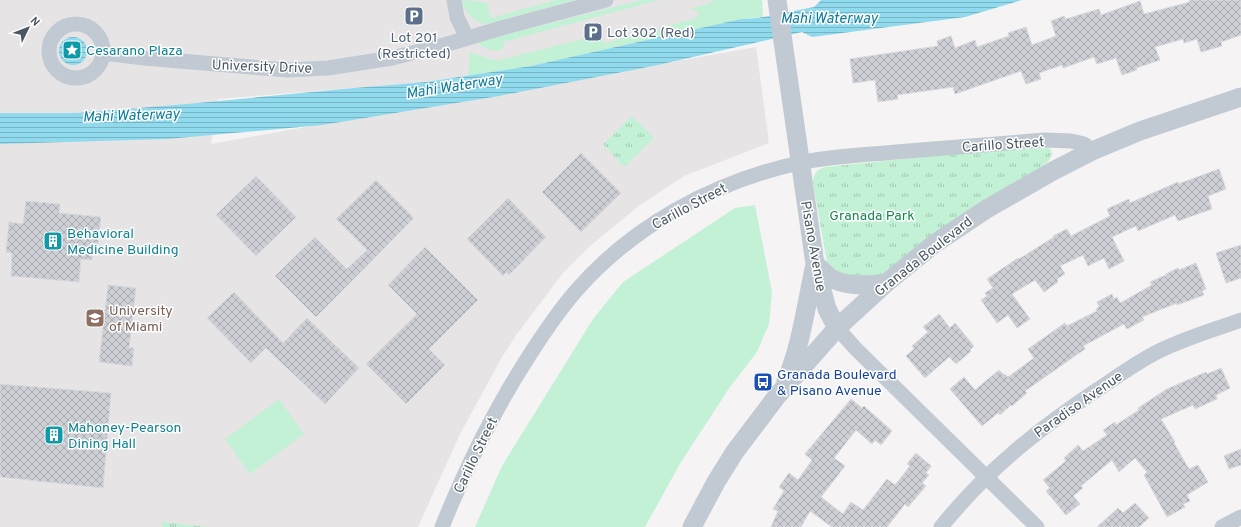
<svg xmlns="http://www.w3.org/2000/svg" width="1241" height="527" font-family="Overpass,sans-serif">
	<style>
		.education { fill: #e6e4e5 }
		.green { fill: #c3f1d5 }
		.park { fill: url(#park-tufts) }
		.water { fill: url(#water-rules) }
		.building { fill: url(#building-cross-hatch); stroke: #d7d9de }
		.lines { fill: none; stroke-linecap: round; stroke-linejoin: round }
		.minor { stroke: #c1cad2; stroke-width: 15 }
		.tertiary { stroke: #c1cad2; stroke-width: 19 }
		.labels { text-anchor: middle; stroke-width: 3; stroke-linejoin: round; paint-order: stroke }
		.service-label { font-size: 14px; fill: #4e5e75; stroke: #fff; text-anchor: start }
		.culture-label { font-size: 14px; fill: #0d838f; stroke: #fff; text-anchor: start }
		.street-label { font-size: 14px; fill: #4a5661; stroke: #fff }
		.park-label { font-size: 14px; fill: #17864f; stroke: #fff }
		.education-label { font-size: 14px; fill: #785e54; stroke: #fff; text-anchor: start }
		.transit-label { font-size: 14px; fill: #164399; stroke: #fff; text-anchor: start }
		.water-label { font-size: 15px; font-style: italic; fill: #0c7c9b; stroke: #fff }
	</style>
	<defs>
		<pattern id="park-tufts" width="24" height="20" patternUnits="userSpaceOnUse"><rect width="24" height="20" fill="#c3f1d5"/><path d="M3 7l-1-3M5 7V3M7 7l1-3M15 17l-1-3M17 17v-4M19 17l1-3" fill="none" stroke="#a0c6b0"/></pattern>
		<pattern id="water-rules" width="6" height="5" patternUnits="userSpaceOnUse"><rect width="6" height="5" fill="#90daee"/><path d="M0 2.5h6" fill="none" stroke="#78b4c4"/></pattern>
		<pattern id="building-cross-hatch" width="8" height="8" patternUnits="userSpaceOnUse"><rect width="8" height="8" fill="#cdcfd5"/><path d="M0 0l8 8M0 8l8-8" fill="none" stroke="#a8abb0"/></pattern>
	</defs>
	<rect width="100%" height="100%" fill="#f5f3f3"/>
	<!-- education -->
	<path class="education" d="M 0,0 L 755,0 L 741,19 L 531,66 L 426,82 L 218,99 L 211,144 L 756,47 L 769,143 L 684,176 L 640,205 L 612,228 L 590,246 L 563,273 L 517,334 L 502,357 L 460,434 L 418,527 L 0,527 Z"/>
	<!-- green -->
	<path class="green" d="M 462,0 L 484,2 L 487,4 L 491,18 L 556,0 L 575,0 L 487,24 C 475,23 464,12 462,0 Z
		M 642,0 L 659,0 L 503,42 L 504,48 C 496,53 488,50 480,45 L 478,43 L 480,41 Z
		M 714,0 L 762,0 L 763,17 L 741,19 L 531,66 L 468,76 L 470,52 L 492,60 L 500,60 L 591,37 L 599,38 L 606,43 L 694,19 L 700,12 L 690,9 L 707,4 Z
		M 755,205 L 772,292 L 769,324 L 757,352 L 730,387 L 681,462 L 645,527 L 475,527 L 502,466 L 593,319 L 623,282 L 735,208 Z
		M 279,399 L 304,434 L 250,474 L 225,439 Z"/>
	<!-- park -->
	<path class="park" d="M 632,116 L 654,138 L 624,167 L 603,144 Z
		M 1049,148 L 1051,150 L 1052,154 L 1048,162 L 1033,173 L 975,205 L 922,242 L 880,276 L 861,277 L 838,272 L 831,268 L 827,262 L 813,184 C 813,175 816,169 825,167 L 983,151 Z
		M 162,522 L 208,527 L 162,527 Z"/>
	<!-- water -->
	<path class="water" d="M 821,0 L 1022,0 L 965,17 L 812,37 L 802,32 L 658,65 L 499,96 L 322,125 L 167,139 L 0,144 L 0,113 L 78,113 L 187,104 L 354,88 L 426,82 L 531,66 L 741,19 L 758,18 L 814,7 Z
		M59 51a14 14 0 1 1 28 0a14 14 0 1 1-28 0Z"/>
	<!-- building -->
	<path class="building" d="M 1189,0 L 1241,0 L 1241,35 L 1221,42 L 1222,46 L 1201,52 L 1197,39 L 1184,43 L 1183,39 L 1155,47 L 1160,60 L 1136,68 L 1137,70 L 1122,75 L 1116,58 L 1097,64 L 1094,57 L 1063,68 L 1062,65 L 1039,73 L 1041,79 L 1026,84 L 1021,71 L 955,94 L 953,87 L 897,95 L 898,99 L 878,102 L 875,80 L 853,83 L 850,59 L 938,46 L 937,41 L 951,36 L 955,48 L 975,40 L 977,47 L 1009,36 L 1008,33 L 1026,27 L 1032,45 L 1056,36 L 1051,21 L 1064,16 L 1066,19 L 1099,9 L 1101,15 L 1140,1 L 1144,14 L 1190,2 Z
		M 581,153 L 621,193 L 581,232 L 542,192 Z
		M 1219,169 L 1226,189 L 1208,196 L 1212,209 L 1178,221 L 1175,215 L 1138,231 L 1136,226 L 1112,237 L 1124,261 L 1109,269 L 1104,258 L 1088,266 L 1083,255 L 1060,266 L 1065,274 L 1057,279 L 1058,282 L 1044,292 L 1035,280 L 1012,294 L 1030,319 L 1017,328 L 1008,315 L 997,323 L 981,300 L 987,296 L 985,293 L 993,288 L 987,279 L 1018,258 L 1019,259 L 1054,237 L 1053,236 L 1067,229 L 1071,236 L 1110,216 L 1107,209 L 1129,199 L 1130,203 L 1178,182 L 1178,184 Z
		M 256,176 L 296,217 L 256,256 L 216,215 Z
		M 376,180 L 414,218 L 316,317 L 275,276 L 315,237 L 347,269 L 367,250 L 336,219 Z
		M 508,198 L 546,237 L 509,275 L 506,272 L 503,276 L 467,239 Z
		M 26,201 L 60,204 L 59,213 L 101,217 L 98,244 L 93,249 L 92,260 L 81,259 L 79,282 L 11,276 L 12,253 L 6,252 L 9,222 L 23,224 Z
		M 1241,245 L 1241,278 L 1226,283 L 1216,253 Z
		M 425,247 L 478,300 L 429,349 L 445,365 L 406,404 L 366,364 L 417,314 L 388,285 Z
		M 1196,263 L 1206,289 L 1202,291 L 1204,295 L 1177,305 L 1177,303 L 1142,317 L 1144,320 L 1127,329 L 1124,324 L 1083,346 L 1085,349 L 1025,391 L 1027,393 L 1012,406 L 1011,405 L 1000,415 L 998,413 L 982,426 L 950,389 L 964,377 L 975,390 L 999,370 L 1004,375 L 1005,374 L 1008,377 L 1034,358 L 1028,349 L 1065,323 L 1067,326 L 1097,311 L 1096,309 L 1099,307 L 1097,302 L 1112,294 L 1114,299 L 1117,297 L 1120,303 L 1152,285 L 1150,282 L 1166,275 L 1166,274 L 1178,268 L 1179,270 Z
		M 108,285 L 136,288 L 129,348 L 134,348 L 132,366 L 99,362 Z
		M 234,292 L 283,343 L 307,318 L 359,368 L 325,404 L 266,348 L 251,363 L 207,318 Z
		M 939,314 L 950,328 L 955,323 L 974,346 L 970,350 L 971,351 L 956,364 L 949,357 L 925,378 L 906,356 L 914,349 L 912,346 L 928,332 L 923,327 Z
		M 1221,368 L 1230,388 L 1216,395 L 1217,399 L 1195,409 L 1193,405 L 1161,419 L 1175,442 L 1174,443 L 1189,469 L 1198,465 L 1208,482 L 1187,495 L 1190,501 L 1183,504 L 1185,507 L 1167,517 L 1144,475 L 1147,472 L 1135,458 L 1119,472 L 1112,460 L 1081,486 L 1083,488 L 1073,496 L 1080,504 L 1066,515 L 1046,491 L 1050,488 L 1043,480 L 1066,461 L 1064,458 L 1078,445 L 1083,451 L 1107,435 L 1103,430 L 1115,422 L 1116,425 L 1139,410 L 1138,408 L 1167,389 L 1206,372 L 1207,374 Z
		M 0,384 L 111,393 L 103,488 L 0,477 Z
		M 851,399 L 862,408 L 864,406 L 892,431 L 881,445 L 875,440 L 872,444 L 856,430 L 834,458 L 845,466 L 821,497 L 843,514 L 851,502 L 863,510 L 887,479 L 895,485 L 910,466 L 907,464 L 916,453 L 931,466 L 926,473 L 929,475 L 922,483 L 926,486 L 908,507 L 905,504 L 887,527 L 832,527 L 810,511 L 801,527 L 771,527 L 778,511 L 773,509 L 784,491 L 779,487 L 789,473 L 798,480 L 812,460 L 805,454 Z
		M 1241,449 L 1241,465 L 1229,469 L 1224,456 Z
		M 1135,503 L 1149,518 L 1139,527 L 1097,527 L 1118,508 L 1123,513 Z"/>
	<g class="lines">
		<!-- minor -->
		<path class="minor" d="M 454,0 L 457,17 L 467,38
			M49 51a27 27 0 1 1 54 0a27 27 0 1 1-54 0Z
			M 103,53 L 144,58 L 287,70 L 328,68 L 392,58 L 444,45 L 505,27 L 606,0
			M 837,328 L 856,349 L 1037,527
			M 442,527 C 466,467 494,410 529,356 C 543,334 558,312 575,292 C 632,226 713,182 799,163 C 831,156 864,155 896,152 C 946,148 995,144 1045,140 L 1071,141 L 1084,144 L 1092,151
			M 941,527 C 987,470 1037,430 1097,390 C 1118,376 1137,362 1159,351 C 1185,338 1213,330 1241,320
			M 1222,527 L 1241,517"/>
		<!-- tertiary -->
		<path class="tertiary" d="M 777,0 L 815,264 L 827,309 L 837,328
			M 815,264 C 820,268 824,273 829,277 C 845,287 866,285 885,284
			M 786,381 C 801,346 806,306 814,269
			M 692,527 L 716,482 L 734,453 L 777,396 L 837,328 L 885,284 L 934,244 L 985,210 L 1053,171 L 1092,151 L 1140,131 L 1241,97"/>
	</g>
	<!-- icons -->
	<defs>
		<symbol id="parking-square" viewBox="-11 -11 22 22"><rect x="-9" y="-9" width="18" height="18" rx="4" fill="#5c6f8a" stroke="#fff"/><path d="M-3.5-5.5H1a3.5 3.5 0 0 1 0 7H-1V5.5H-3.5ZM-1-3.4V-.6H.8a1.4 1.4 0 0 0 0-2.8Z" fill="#fff"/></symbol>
		<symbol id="sight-square" viewBox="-11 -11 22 22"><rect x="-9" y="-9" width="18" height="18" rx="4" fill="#0f9aa8" stroke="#fff"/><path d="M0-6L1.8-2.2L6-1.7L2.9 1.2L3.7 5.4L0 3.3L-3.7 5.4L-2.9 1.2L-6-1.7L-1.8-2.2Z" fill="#fff"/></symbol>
		<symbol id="building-square" viewBox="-11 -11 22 22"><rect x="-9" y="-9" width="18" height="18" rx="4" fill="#0f9aa8" stroke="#fff"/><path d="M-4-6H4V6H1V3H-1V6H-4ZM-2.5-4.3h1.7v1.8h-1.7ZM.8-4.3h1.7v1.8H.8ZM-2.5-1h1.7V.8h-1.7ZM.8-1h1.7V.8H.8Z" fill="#fff"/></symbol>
		<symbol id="university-square" viewBox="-11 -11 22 22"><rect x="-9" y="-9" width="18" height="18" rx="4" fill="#8d6e63" stroke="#fff"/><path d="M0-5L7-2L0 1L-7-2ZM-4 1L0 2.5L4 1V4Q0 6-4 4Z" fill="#fff"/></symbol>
		<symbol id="bus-square" viewBox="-11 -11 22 22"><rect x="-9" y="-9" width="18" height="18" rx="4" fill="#1a4fb4" stroke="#fff"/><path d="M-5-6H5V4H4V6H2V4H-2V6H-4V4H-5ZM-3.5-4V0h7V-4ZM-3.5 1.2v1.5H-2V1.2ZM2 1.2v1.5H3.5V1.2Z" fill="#fff"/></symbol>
	</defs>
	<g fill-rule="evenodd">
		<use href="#parking-square" x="403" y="5" width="22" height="22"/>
		<use href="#parking-square" x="582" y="21" width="22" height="22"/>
		<use href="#sight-square" x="61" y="39" width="22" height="22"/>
		<use href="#building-square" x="42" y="230" width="22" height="22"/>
		<use href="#university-square" x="84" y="307" width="22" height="22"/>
		<use href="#bus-square" x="752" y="371" width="22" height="22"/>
		<use href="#building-square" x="43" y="424" width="22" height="22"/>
	</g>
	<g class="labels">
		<!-- service labels -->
		<g class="service-label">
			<text x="607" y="37">Lot 302 (Red)</text>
			<text x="414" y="42" text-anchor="middle">Lot 201<tspan x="414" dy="16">(Restricted)</tspan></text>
		</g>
		<!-- culture labels -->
		<g class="culture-label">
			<text x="86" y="55">Cesarano Plaza</text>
			<text x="67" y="238">Behavioral<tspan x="67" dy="16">Medicine Building</tspan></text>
			<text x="68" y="432">Mahoney-Pearson<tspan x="68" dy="16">Dining Hall</tspan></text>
		</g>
		<!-- street labels -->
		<g class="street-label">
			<text transform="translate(262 66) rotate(2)" y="5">University Drive</text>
			<text transform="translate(1003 144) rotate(-4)" y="5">Carillo Street</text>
			<text transform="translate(689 206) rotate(-28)" y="5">Carillo Street</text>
			<text transform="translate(814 246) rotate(80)" y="5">Pisano Avenue</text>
			<text transform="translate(923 256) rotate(-38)" y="5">Granada Boulevard</text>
			<text transform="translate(1078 404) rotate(-35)" y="5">Paradiso Avenue</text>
			<text transform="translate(475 455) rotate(-64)" y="5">Carillo Street</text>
		</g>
		<!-- park labels -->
		<g class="park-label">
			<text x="872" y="220">Granada Park</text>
		</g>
		<!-- education labels -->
		<g class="education-label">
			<text x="109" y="315">University<tspan x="109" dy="16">of Miami</tspan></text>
		</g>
		<!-- transit labels -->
		<g class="transit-label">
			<text x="777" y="379">Granada Boulevard<tspan x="777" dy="16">&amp; Pisano Avenue</tspan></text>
		</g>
		<!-- water labels -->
		<g class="water-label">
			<text x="829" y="23">Mahi Waterway</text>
			<text transform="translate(454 86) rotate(-9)" y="5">Mahi Waterway</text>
			<text transform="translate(131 115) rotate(-2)" y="5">Mahi Waterway</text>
		</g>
	</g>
	<!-- north arrow -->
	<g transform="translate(28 28) rotate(47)" stroke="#ffffff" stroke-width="3" paint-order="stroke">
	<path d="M0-3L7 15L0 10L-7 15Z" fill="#4a5661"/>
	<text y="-6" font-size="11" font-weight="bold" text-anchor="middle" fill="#4a5661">N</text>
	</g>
</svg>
